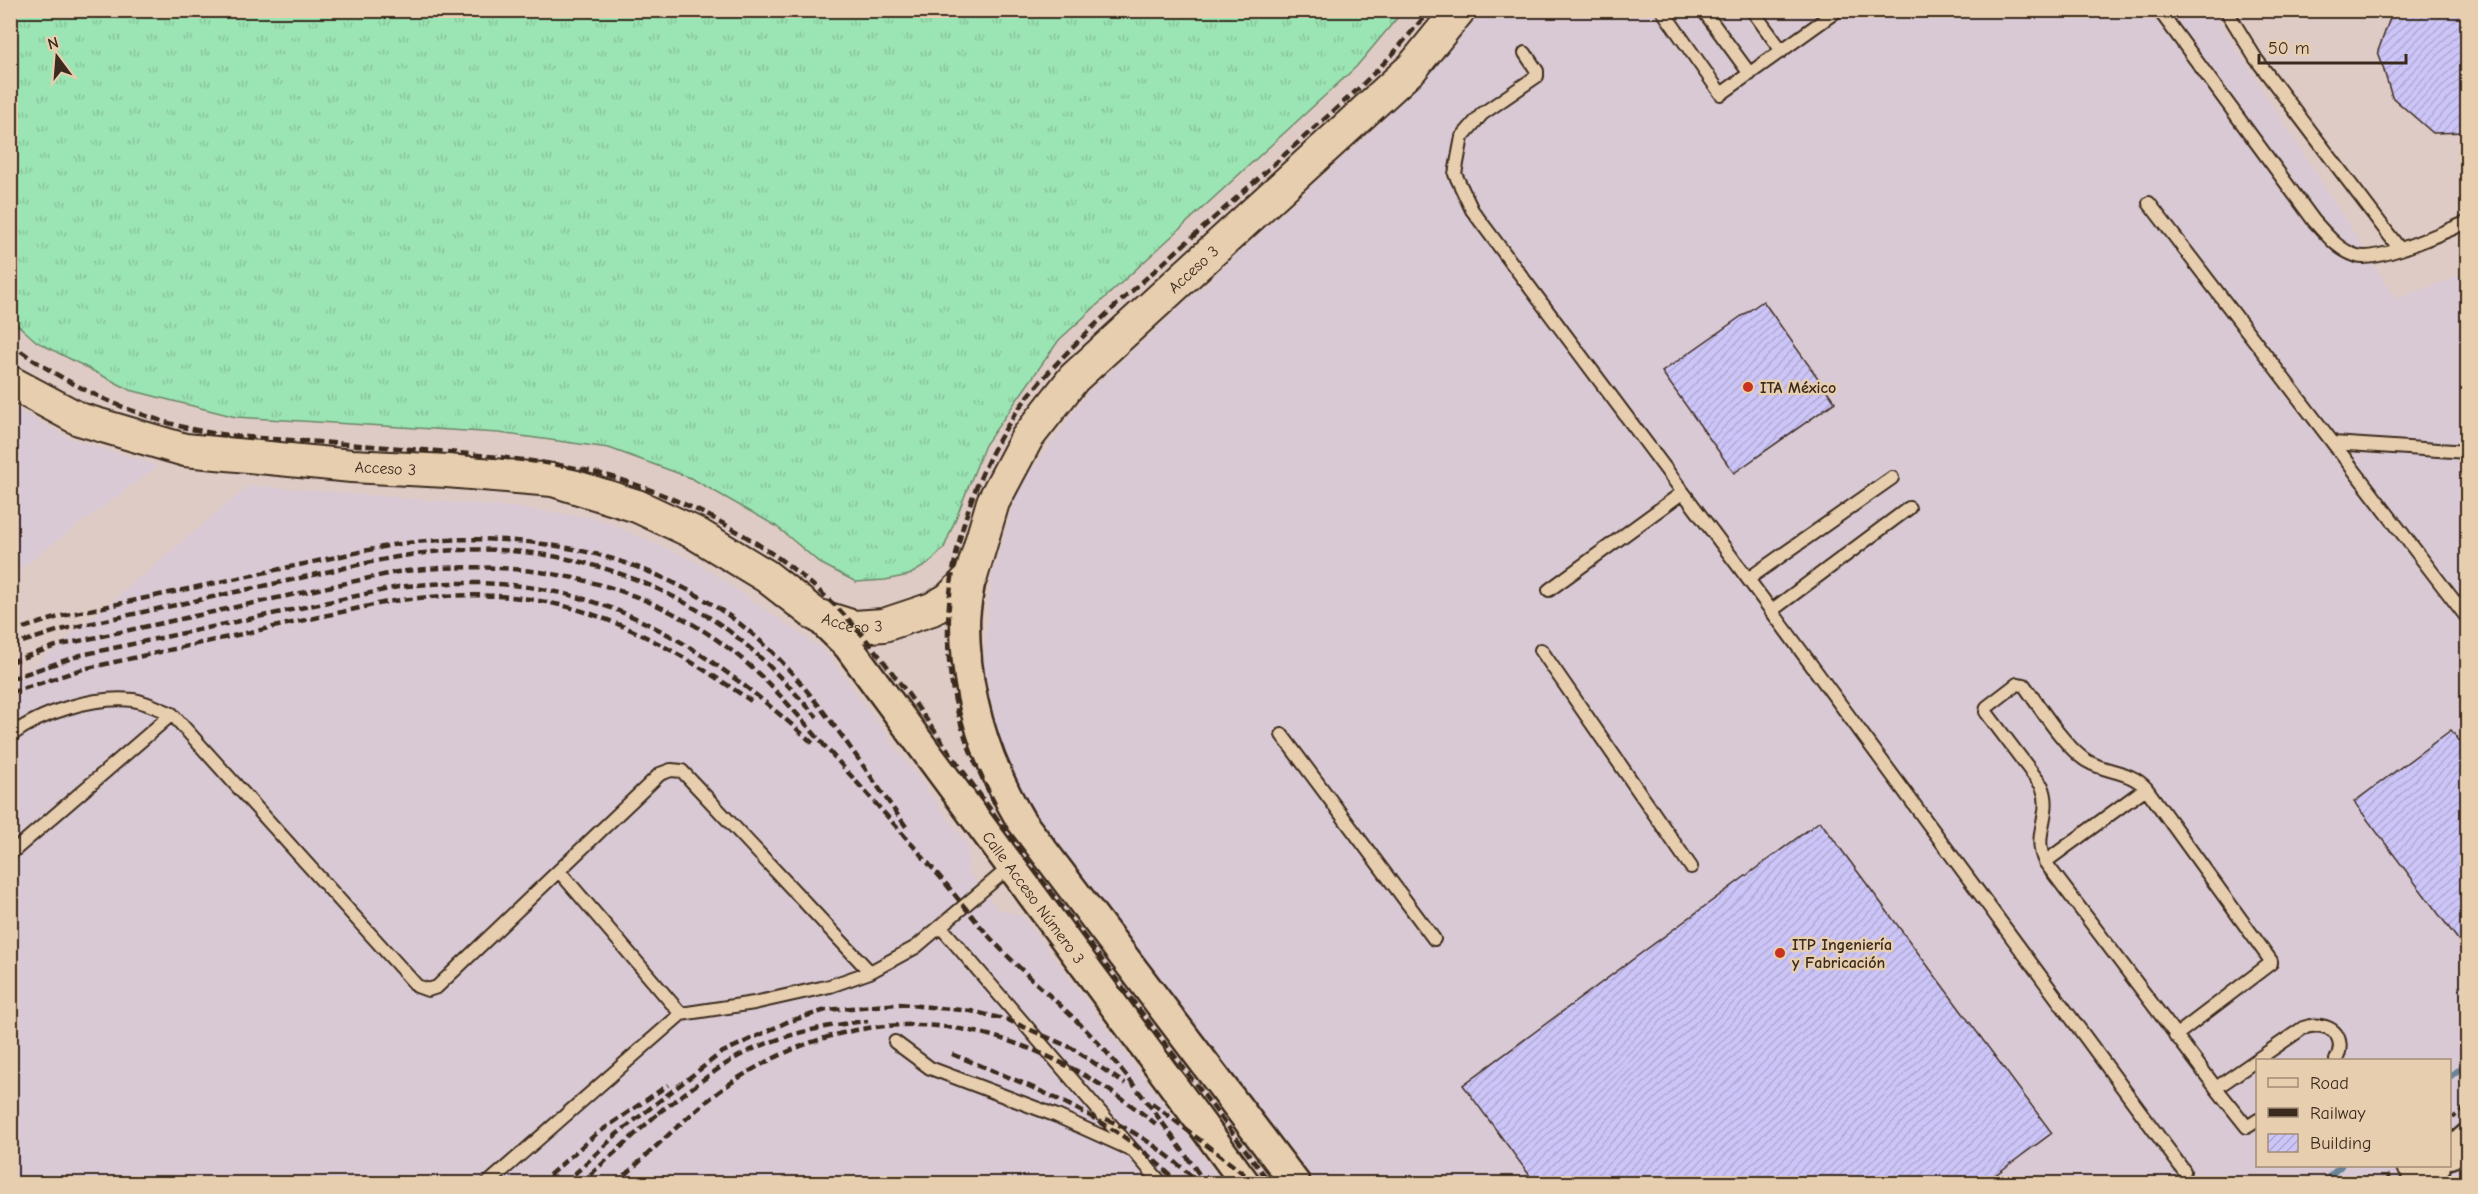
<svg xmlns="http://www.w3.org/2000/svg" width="2478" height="1194" font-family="'Comic Neue',sans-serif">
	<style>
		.built { fill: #d9c9d4; fill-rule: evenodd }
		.grass { fill: url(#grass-tufts); stroke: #6b8768; stroke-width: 1.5 }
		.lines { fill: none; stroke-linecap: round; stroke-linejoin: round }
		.stream { stroke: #698496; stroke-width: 6 }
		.building { fill: url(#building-hatch); stroke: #3b2a1e; stroke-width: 1.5 }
		.service-casing { stroke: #3b2a1e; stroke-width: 16 }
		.tertiary-casing { stroke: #3b2a1e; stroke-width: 33 }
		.secondary-casing { stroke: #3b2a1e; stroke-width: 36 }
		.path { stroke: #3b2a1e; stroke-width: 4; stroke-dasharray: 4.5 4.5; stroke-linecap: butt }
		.service { stroke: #e7ceaf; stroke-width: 12 }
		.tertiary { stroke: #e7ceaf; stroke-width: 28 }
		.secondary { stroke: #e7ceaf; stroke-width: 32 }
		.rail { stroke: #3b2a1e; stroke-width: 4.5; stroke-dasharray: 9 4.5; stroke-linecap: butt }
		.poi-dot { fill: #c8321e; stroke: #e7ceaf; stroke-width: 2 }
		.labels { text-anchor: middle; stroke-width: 5; stroke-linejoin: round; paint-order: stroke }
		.street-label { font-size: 16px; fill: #3b2a1e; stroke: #e7ceaf }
		.poi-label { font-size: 16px; font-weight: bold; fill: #3b2a1e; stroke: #e7ceaf; text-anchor: start }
	</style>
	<defs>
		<pattern id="grass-tufts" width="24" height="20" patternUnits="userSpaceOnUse" patternTransform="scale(1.5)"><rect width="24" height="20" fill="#9be4b3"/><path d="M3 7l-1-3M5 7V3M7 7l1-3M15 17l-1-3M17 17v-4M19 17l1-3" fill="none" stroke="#86c49a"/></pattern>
		<pattern id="building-hatch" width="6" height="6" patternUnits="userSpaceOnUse" patternTransform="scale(1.5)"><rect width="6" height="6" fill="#ccc5f7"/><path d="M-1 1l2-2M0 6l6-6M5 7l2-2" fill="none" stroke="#b0a9d3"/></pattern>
	</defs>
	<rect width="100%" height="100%" fill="#dfcbc5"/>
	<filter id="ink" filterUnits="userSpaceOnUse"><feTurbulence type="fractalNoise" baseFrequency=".0167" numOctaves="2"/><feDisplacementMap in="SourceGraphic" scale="12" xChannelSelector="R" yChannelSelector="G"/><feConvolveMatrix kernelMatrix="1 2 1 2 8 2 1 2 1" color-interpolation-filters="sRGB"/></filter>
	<g filter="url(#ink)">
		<!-- built -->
		<path class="built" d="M 1473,11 L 2213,11 L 2396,299 L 2467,273 L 2467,1183 L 1317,1183 L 1007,783 L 984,663 L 992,574 L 1019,487 L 1087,393 L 1387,117 ZM 2258,1060 L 2450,1060 L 2450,1166 L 2258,1166 Z
			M 11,406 L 70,438 L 158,466 L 11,575 Z
			M 250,485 L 511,507 L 597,518 L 697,562 L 825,651 L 969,847 L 969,873 L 998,909 L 1023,916 L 1223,1183 L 11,1184 L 11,685 Z"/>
		<!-- grass -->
		<path class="grass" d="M 11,10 L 1403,10 L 1403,11 L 1356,67 L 1059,340 L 985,445 L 944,548 L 928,564 L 909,575 L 885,580 L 856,582 L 820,563 L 776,526 L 691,478 L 609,448 L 499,433 L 236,417 L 130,390 L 37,342 L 11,319 Z"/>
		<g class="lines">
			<!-- stream -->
			<path class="stream" d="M 2450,1077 L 2468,1062
				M 2321,1184 L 2341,1166"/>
		</g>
		<!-- building -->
		<path class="building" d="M 2393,10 L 2468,10 L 2468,132 L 2433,133 L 2392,97 L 2378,51 Z
			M 1763,301 L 1835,402 L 1734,473 L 1662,372 Z
			M 2451,730 L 2468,752 L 2468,953 L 2354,802 Z
			M 1820,821 L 2052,1133 L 1983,1184 L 1536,1184 L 1463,1085 Z"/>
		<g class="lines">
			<defs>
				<path id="service" d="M 1662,10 L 1721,94 L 1838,10
					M 1703,10 L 1750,74
					M 1752,10 L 1782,51
					M 2159,10 L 2314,221 C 2327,235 2338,250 2357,256 C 2378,263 2445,231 2468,222
					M 2226,10 L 2256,59 L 2399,248
					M 1525,53 L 1537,71 L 1537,76 L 1482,114 L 1462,137 L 1455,174 L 1472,210 L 1748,579 L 2184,1171
					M 2149,203 L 2468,619
					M 2333,443 L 2468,452
					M 1748,579 L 1892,478
					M 1549,590 L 1682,493
					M 1771,611 L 1909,508
					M 1541,650 L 1691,867
					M 1282,735 L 1434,939
					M 10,736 C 41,712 94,696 133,700 C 146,702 160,709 172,714 L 417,986 L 428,990 L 437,987 L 660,774 L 671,770 L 682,771 L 870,972
					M 10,854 L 172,714
					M 2045,862 C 2031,834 2054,813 2042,786 L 1986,712 L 1987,707 L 2017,684 L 2024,685 C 2039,706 2066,749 2087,761 C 2106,773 2130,770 2146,788
					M 559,871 L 681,1014
					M 941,927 L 1162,1184
					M 2175,1036 L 2271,963 L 2271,961 L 2146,788 L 2045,862 L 2216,1088
					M 895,1042 L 930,1068 L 1057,1116 L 1130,1149
					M 2258,1120 L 2247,1127 L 2216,1088 L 2303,1028 C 2329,1019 2348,1036 2336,1060
					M 2402,1166 L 2416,1183
					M 487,1184 L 681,1014 L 754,1003 L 830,986 L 870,972 L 916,947 L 1011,866"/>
				<g id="tertiary">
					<path d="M 971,577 C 969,592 965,608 965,623 C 965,694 985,760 1021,821 L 1296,1184"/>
					<path id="s1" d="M 816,615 L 848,646 L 1246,1184"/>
					<path d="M 2450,1154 L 2468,1138"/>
					<path d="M 2415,1184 L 2436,1166"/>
				</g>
				<g id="secondary">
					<path id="s2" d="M 10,382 L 79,419 L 185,450 L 352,466 L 447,471 L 553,480 L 637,506 L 695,533 L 766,576 L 816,615 L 854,627 L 884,625 L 932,609 L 949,599 L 971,577 L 993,502 L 1027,438 L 1074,378 L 1412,68 L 1459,10"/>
				</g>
			</defs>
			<!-- service casing -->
			<use href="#service" class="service-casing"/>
			<!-- tertiary casing -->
			<use href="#tertiary" class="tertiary-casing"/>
			<!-- secondary casing -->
			<use href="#secondary" class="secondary-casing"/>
			<!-- path -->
			<path class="path" d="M 2453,1118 L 2468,1104
				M 2380,1184 L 2391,1174"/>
			<!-- service -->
			<use href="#service" class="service"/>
			<!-- tertiary -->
			<use href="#tertiary" class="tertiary"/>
			<!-- secondary -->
			<use href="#secondary" class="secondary"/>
			<!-- rail -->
			<path class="rail" d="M 10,343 C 58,380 118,409 176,425 C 218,437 262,438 305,441 C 369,446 434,450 498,457 C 541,462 584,467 625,481 C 698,505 771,545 827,598 C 866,634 897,679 929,723 C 968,778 1007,833 1047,887 C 1121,986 1197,1085 1271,1184
				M 10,632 L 62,616 L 392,545 C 533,525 680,555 781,661 C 828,712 867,772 907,828
				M 10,646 L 60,630 C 134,614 208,598 282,582 C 329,572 376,559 424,553 C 526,540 629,564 715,621 C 754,647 785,682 817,717
				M 10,662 L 56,646 L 397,572 C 515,557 636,576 732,651 C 769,680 799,716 829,751 C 868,795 908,839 946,884 C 960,901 973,918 987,934 C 1022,974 1066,1007 1102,1047 C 1140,1090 1173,1137 1206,1184
				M 10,679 L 81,655 L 398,587 C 582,566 683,627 816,746
				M 10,693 L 83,669 L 387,602 C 440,594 494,592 546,602 C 621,616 690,659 751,701
				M 995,804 C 982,778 969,752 961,724 C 928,616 960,481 1030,394 C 1074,340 1128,295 1180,248 C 1239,196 1297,143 1356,91 L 1392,55 L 1430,10
				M 952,1054 C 1028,1085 1122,1120 1178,1184
				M 1152,1103 L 1257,1184
				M 658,1113 C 685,1094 712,1071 741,1055 C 780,1035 825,1025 868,1021
				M 1106,1119 C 1142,1134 1170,1156 1199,1183
				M 539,1184 L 595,1135 L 668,1085
				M 564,1184 L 617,1134 L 721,1053 L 787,1022 L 826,1010 L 899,1004 L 971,1011 L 1008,1020 L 1072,1048 L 1125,1084
				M 580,1184 L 664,1108
				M 615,1184 C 656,1148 695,1106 740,1077 C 887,986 1027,1022 1156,1124"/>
		</g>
	</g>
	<!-- markers -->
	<g class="poi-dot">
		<circle cx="1748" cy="387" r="6"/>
		<circle cx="1780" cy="953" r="6"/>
	</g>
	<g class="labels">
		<!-- street labels -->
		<g class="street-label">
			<text dy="6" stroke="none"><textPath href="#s2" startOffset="1416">Acceso 3</textPath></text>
			<text dy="6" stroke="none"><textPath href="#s2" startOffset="390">Acceso 3</textPath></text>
			<text dy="6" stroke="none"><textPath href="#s2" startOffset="894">Acceso 3</textPath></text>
			<text dy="6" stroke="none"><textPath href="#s1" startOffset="357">Calle Acceso Número 3</textPath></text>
		</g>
		<!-- poi labels -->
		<g class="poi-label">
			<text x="1760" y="393">ITA México</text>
			<text x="1792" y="950">ITP Ingeniería<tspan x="1792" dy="18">y Fabricación</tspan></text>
		</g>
	</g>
	<!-- margin -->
	<rect width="2478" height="1194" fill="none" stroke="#e7ceaf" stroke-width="36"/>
	<rect x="18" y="18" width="2442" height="1158" fill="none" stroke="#3b2a1e" stroke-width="2" filter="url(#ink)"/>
	<!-- legend -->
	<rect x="2256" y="1059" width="195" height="108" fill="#e7ceaf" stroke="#a28c75" stroke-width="1.5"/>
	<rect x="2268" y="1078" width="30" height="9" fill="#e7ceaf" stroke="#a28c75" stroke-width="1.5"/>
	<text x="2310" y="1089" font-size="18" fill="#3b2a1e">Road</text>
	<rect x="2268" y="1108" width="30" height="9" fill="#3b2a1e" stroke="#a28c75" stroke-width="1.5"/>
	<text x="2310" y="1119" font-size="18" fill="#3b2a1e">Railway</text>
	<rect x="2268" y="1134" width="30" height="18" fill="url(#building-hatch)" stroke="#a28c75" stroke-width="1.5"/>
	<text x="2310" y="1149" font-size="18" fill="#3b2a1e">Building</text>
	<!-- north arrow -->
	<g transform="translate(57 57) rotate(344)" stroke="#e7ceaf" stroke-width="4.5" paint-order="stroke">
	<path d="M0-4.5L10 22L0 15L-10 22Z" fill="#3b2a1e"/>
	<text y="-9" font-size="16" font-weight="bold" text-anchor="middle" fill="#3b2a1e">N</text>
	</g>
	<!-- scale -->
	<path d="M2259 54v9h147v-9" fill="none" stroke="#3b2a1e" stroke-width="3"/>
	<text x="2268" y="54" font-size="18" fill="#3b2a1e" stroke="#e7ceaf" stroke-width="4.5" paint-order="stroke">50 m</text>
</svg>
